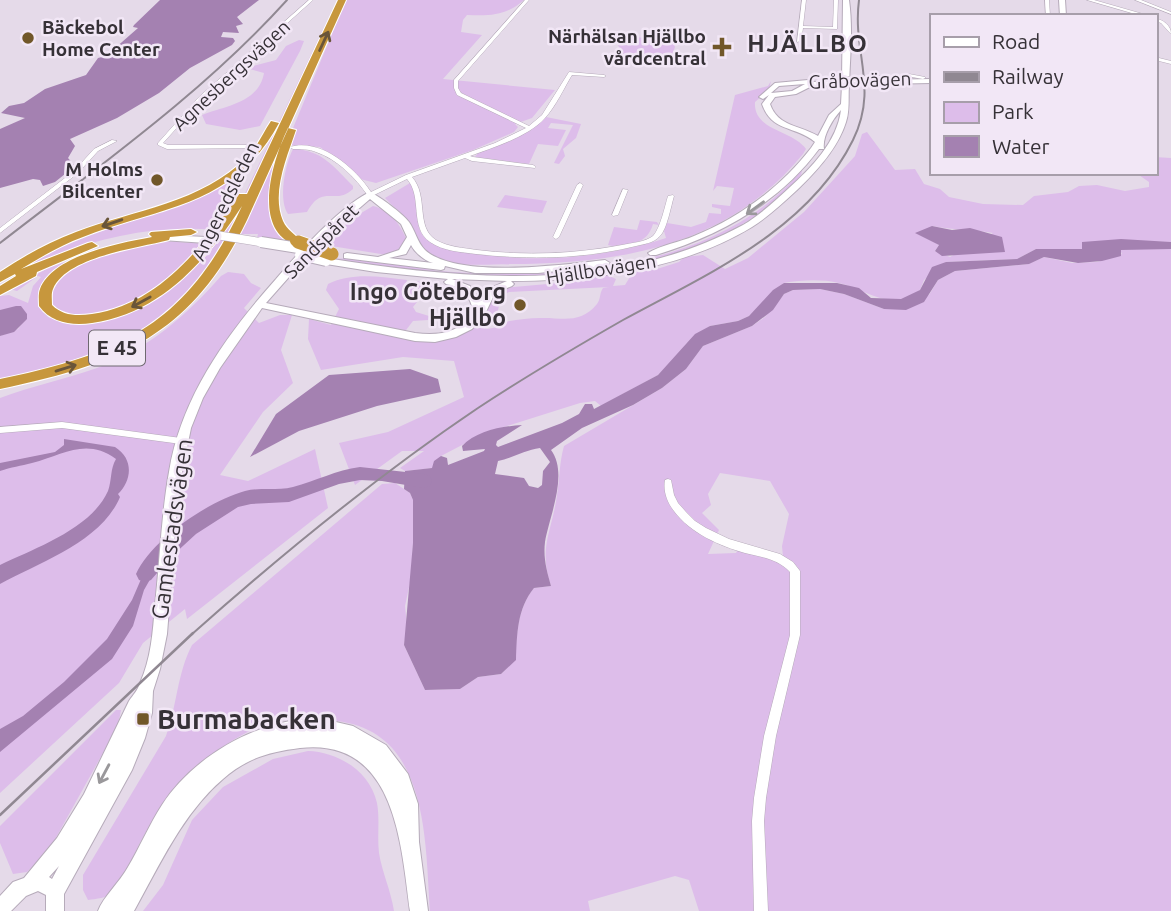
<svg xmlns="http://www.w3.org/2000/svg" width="1171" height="911" font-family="Ubuntu,sans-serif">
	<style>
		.green { fill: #ddbdea; fill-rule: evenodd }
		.water { fill: #a481b1; fill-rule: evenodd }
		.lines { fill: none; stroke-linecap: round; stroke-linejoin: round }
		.river { fill: #a481b1; fill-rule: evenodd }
		.street-casing { stroke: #b6abba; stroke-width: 1 }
		.secondary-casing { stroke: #b6abba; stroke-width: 2 }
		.highway-casing { stroke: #fff; stroke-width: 2 }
		.street { fill: #fff; fill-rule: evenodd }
		.secondary { fill: #fff; fill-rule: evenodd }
		.highway { fill: #c7973d; fill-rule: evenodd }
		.tram-far1 { stroke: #908892; stroke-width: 2 }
		.tram { stroke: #908892; stroke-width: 2.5 }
		.rail { stroke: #908892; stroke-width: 2 }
		.secondary-bridge-far2-casing { stroke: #b6abba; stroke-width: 7; stroke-linecap: butt }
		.secondary-bridge-far1-casing { stroke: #b6abba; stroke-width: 9; stroke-linecap: butt }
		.secondary-bridge-casing { stroke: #b6abba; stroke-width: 12; stroke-linecap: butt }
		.highway-bridge-far1-casing { stroke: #fff; stroke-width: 11; stroke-linecap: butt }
		.highway-bridge-casing { stroke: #fff; stroke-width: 15; stroke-linecap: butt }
		.secondary-bridge-far2 { stroke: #fff; stroke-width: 6 }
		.secondary-bridge-far1 { stroke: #fff; stroke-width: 8 }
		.secondary-bridge { stroke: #fff; stroke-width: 10 }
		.highway-bridge-far1 { stroke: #c7973d; stroke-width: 10 }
		.highway-bridge { stroke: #c7973d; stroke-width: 13 }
		.oneway { stroke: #695539 }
		.oneway2 { stroke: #9a989b }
		.poi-dot { fill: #715729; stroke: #f2e7f6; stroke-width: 2.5 }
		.labels { text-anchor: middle; stroke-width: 5; stroke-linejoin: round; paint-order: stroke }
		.far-poi-label { font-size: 19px; font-weight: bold; fill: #363137; stroke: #f2e7f6; text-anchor: end }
		.far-street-label { font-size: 19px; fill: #363137; stroke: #f2e7f6 }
		.shield { fill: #f2e7f6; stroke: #6e6870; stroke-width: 2 }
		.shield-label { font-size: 21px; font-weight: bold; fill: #363137 }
		.poi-label { font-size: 23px; font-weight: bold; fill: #363137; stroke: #f2e7f6; text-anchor: end }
		.street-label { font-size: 23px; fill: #363137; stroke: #f2e7f6 }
		.far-district-label { font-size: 24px; font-weight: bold; letter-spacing: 2px; fill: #363137; stroke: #f2e7f6 }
		.near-poi-label { font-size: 28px; font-weight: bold; fill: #363137; stroke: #f2e7f6; text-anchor: start }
	</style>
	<rect width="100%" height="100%" fill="#e5dae9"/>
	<!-- green -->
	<path class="green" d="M 337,0 C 314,49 292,97 270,146 C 242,207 217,274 164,317 C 118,353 56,368 0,379 L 0,336 L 18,329 L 27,316 L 21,308 L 0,310 L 0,296 L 9,295 L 28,303 L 33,286 L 41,277 L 38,276 L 17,291 L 10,289 L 50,267 L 92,253 L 40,291 L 38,306 L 48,317 L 64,323 L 78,324 L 150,300 L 240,204 Z
		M 346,0 L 524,0 C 506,16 490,16 467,15 L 463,20 L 461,32 L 482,35 L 443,79 L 555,90 L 532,118 L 515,124 L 518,127 L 514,132 L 473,150 L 376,183 L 360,179 L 320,147 L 286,145 Z
		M 627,37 L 679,39 L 677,42 L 673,42 L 675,47 L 671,58 L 619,54 L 620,49 L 617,43 Z
		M 299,40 L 304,41 L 300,51 L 260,126 L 240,130 L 206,124 L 202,115 C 225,106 259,103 264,73 L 246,68 L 276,60 L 286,46 Z
		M 771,81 L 769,90 L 755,102 C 753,131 793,130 806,149 L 803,154 C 729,245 622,264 510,264 C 486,264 452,269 431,255 C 417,247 417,232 408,220 C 401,212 392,206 385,198 L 410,183 C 423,198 411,223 425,238 C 435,247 448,248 460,250 C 527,265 602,259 666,238 L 664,231 L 667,223 L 691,227 L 706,222 L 709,213 L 721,214 L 721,209 L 712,207 L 712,204 L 730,206 L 734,188 L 717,186 L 713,191 L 735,95 L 768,86 Z
		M 546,117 L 581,124 L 576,138 L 563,149 L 565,156 L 559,164 L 554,163 L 573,125 L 551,123 L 548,128 L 566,130 L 558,146 L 538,144 L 529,164 L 475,157 L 478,153 L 507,142 Z
		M 292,120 C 283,143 264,203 274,226 C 277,233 282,237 288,242 L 257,238 L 258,234 L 239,234 Z
		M 867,132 L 895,170 L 915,169 L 924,184 L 940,189 L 949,197 L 983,204 L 1023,205 L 1034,196 L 1068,192 L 1079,186 L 1097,185 L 1125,191 L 1149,187 L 1149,182 L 1136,173 L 1155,173 L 1155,157 L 1171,158 L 1171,242 L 1104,241 L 1113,243 L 1104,254 L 1084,250 L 1084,242 L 1082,250 L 1036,249 L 1017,259 L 946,262 L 924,280 L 920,290 C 890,313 868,290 839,283 C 822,279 801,280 784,283 L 749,316 L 738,321 L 710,326 L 686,344 L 678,356 L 658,375 L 601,406 L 595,401 L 580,403 L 485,433 L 441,456 L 433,468 L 405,471 L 400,468 L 424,451 L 402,451 L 355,485 L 339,443 L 388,432 L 464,397 L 454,361 L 403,357 L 321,370 L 308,339 L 309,319 L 331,325 L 339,309 L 326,290 L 328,284 C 352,272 381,277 407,280 L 404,289 L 410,289 L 416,281 L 439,285 L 439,289 L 421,297 L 413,307 L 416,312 L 429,316 L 428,320 L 413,321 L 403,334 L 453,336 L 479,325 L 487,329 L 498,327 L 500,323 C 513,320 527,318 540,318 C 561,317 580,325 597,304 C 601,299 599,294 603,288 L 609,287 L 509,292 L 501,296 L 497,315 L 492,320 L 484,318 L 491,296 L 501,288 L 570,282 L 607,275 L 616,279 L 613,286 L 625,285 L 633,272 L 657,269 L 679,262 L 684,257 L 703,255 L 725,269 L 748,258 L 804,212 L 855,156 L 862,134 ZM 932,226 C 952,230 972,229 993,233 L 950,257 L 935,251 L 939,245 L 929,238 Z
		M 293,149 C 322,150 333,166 353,186 L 353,189 C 335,206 323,183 307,212 L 288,214 C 278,200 285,164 293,149 Z
		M 250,165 L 216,230 C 159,225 104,236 52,257 C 36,263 22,272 7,278 C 71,233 146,221 215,189 C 228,183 238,172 250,165 Z
		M 802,170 C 802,182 780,198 768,207 C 649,297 474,280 335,259 C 357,256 414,268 440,271 C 561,281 718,270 802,170 Z
		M 505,195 L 547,201 L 542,213 L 497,207 Z
		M 373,206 C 390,210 399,223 406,238 L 401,250 L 387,255 L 325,245 L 351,219 Z
		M 640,220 L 657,222 L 659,225 L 653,224 C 647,245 631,243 613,246 L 608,245 L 614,227 L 637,230 Z
		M 163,241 L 206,244 C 176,275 98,343 53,306 L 52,289 C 77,253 124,249 163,241 Z
		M 1144,248 L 1171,249 L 1171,911 L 699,911 L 689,880 L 675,876 L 588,901 L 590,911 L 430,911 C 425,841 429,731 336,721 C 321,720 304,717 288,719 C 230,728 179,779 149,827 C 139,841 123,883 113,892 C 107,898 96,899 88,900 L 83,890 L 83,875 L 166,736 C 177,706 177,674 192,645 L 382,484 L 395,483 L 410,493 L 413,500 L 413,543 L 411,578 L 405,606 L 407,626 L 404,645 L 425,690 L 460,689 L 478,677 L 501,674 L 515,660 C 517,634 517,609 534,588 L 551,586 C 538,547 552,532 557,495 C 560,477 559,464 564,446 L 662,388 L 686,369 L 703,346 L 752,326 L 765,317 L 784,294 L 793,290 L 820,289 L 844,294 L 884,309 L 929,295 L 938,280 L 955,271 L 1028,264 L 1044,257 L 1072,263 L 1097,262 L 1122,254 L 1120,250 ZM 720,473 L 770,481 L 789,514 L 782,546 L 783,557 L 739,547 L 736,553 L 708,554 L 719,530 L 702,513 L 711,505 L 708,494 Z
		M 228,272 L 244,274 L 251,283 L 261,288 L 244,308 L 259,323 L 280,315 L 292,315 L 281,350 L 293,383 L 263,412 L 220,475 L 248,481 L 315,449 L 328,508 L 187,619 L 185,609 L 143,643 L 119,683 L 0,793 L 0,398 C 32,386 65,379 97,368 C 147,350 187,315 221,276 Z
		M 116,710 L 121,710 L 118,726 L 48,852 L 27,872 L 13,874 L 0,843 L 0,826 Z
		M 308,751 C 338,752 370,771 377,803 C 380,819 377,836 379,853 C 382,872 391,891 394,911 L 143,911 L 163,885 L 192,820 L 223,787 L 273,759 Z"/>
	<!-- water -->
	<path class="water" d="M 160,0 L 259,0 L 237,17 L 243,24 L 236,26 L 239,33 L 223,32 L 221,37 L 233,38 L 235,41 L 232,45 L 190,68 L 159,93 L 117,118 L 70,139 L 75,146 L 68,158 L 75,166 L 55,182 L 43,186 L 40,180 L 33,179 L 0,188 L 0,129 L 25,118 L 1,113 L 9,106 L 24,103 L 45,89 L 86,75 L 98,58 L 106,56 L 138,28 L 133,27 L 134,25 Z
		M 932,226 L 952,230 L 970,228 L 1002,237 L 1005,252 L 942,256 L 935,251 L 939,245 L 915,233 Z
		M 1121,239 L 1171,242 L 1171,249 L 1121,250 L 1121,256 L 1102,261 L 1078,263 L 1044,257 L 1029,264 L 955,271 L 938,280 L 924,302 L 906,310 L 884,309 L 844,294 L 820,289 L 793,290 L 784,294 L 773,310 L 752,326 L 703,346 L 686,369 L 662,388 L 633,405 L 582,428 L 551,450 C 569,474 549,517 545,542 C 543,558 547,572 551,586 L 534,588 C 517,609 517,634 516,660 L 501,674 L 478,677 L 460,689 L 425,690 L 404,645 L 413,543 L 413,500 L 410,493 L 404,489 L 405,471 L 432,468 L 434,461 L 441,456 L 447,458 L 448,465 L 484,451 L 485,449 L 463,451 L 462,446 C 476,431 503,426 522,425 L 497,441 L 496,445 L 498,447 L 562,423 L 579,414 L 585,404 L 592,404 L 594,409 L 658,375 L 695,334 L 710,326 L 738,321 L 749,316 L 773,290 L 784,283 L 837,283 L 859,288 L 871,298 L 901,299 L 920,290 L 932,267 L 946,262 L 1017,259 L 1036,249 L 1082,249 L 1082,242 ZM 540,448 L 550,462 L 543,471 L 542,485 L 538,488 L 529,486 L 524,478 L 495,474 L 498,461 C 513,458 525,450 540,448 Z
		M 16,306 L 21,306 L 27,314 L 27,319 L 14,332 L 0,336 L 0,310 Z
		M 410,369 L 438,379 L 441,392 L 377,406 L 299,431 L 250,457 L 276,414 L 329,375 Z
		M 64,439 L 115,447 C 134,459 132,480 118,494 L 120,497 C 101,542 40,562 0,584 L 0,565 C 35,548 91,529 108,491 C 112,480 110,469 116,459 C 86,437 63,455 32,463 C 21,466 11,467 0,471 L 0,463 L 55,452 L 64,445 Z
		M 158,552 L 160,562 L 144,590 L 133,626 L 112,659 L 0,752 L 0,729 L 23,716 L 64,682 L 107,639 L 132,600 L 148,563 Z"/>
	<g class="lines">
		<!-- river -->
		<path class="river" d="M 360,467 L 424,474 L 430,476 L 432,481 L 430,486 L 424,488 L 382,481 L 360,480 L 339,484 L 289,502 L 251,504 L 238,507 L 196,534 L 171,557 L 151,580 L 145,582 L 139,580 L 136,574 C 152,539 209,501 245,491 C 261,487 277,491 293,487 C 316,481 336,470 360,467 Z"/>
		<defs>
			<path id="street" d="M 309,0 L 313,0 L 203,99 L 163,143 L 168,145 L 253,145 L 256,147 L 255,148 L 167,149 L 158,145 L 158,143 L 199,97 Z
				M 525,0 L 529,0 L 458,81 L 458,88 L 461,93 L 529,126 L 542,115 L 569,72 L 604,75 L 606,76 L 604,77 L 572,75 C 564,88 556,106 545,118 C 528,137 494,147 470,156 L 473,157 L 533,165 L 536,167 L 535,168 L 472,161 L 465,158 L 412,177 C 429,196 415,227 436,240 C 448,247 464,248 477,250 C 526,256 574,254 622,245 C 632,243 645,242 653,236 C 660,229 665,206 668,196 L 673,195 L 674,196 C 671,206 667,229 660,236 C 654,243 644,244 636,246 C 583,259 530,260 476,254 C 461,252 443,251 430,242 C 409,227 423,197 407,179 L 372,196 L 368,196 C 356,178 337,159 316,152 C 309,149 301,149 293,149 L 290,147 C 321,138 355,168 371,192 L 406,175 L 495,143 L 526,128 L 457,95 L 454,88 L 454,80 Z
				M 802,0 L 806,0 L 803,26 L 833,27 L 834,0 L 838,0 L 837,29 L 803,28 L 801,41 L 797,42 Z
				M 1045,0 L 1049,0 L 1050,16 L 1046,16 Z
				M 1087,0 L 1094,0 L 1150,16 L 1142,16 Z
				M 1135,0 L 1141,0 L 1171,12 L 1171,14 Z
				M 1155,18 C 1163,20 1171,25 1171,34 L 1161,23 L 1155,21 Z
				M 1155,57 L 1171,61 L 1171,64 L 1155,60 Z
				M 909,74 L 925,77 L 925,78 L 923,79 L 912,77 L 912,81 L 910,82 L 900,78 L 896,80 L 894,79 L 900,75 L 907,78 L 907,75 Z
				M 112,140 L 117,141 L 98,151 L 78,173 L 0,233 L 0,228 L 74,171 L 94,149 Z
				M 580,183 L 583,185 L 559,237 L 556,239 L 554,238 L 553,237 L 577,185 Z
				M 623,189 L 628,190 L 618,215 L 613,216 L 612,215 Z
				M 62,422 L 181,438 L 185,441 L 181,444 L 62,428 L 0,433 L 0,427 Z
				M 668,479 L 671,480 L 674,495 L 678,503 L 686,512 L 695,521 L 706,528 L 729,539 L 780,554 L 793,562 L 800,571 L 800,635 L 776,736 L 766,798 L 764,821 L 768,911 L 754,911 L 752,821 L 754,798 L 764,736 L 790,635 L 790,572 C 778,559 762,557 745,553 C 720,546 690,533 674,511 C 667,502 663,491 665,480 Z"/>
			<path id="secondary" d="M 843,0 L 849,0 C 853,28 850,57 849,85 C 848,97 850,110 846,122 C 838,148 817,171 797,190 C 783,203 768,217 752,227 C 681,270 593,281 511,281 L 514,284 L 512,286 L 495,293 L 485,314 L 472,329 L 456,337 L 435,342 L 415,341 L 262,308 L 220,368 L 203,398 L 191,428 L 178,492 L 167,634 L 160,669 L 153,691 L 152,713 L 145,738 L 132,770 L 64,894 L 64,911 L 46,911 L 46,895 L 38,891 L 26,896 L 11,911 L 0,911 L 0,896 L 13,882 L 24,878 L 57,838 L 84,794 L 129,701 C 133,695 138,690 140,683 C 151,659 153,631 155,605 C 160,561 161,516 169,472 C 181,397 227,334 276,279 C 297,254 342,205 370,192 C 380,197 402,213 409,222 C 415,230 417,242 425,250 C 457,279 562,265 605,260 L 610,263 L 605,266 L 538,273 L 475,273 L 445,266 L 444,269 L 441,270 L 344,258 L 344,254 L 347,253 L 378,257 L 399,250 L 407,237 L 401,224 L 370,199 L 320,242 L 266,303 L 415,333 C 439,336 458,333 474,314 C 470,295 464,288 446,284 L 444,282 L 448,279 L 376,272 L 326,264 L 321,261 L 326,258 C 463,280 617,294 743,225 C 760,215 775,201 789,188 C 811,168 837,142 841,110 C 832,120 822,137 824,149 L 819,149 C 779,203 719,236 656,255 L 650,255 L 648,253 C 661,245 680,242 694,236 C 739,218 781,187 811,148 L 815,142 C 795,125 772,133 762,104 L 769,95 L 763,99 L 759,97 L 775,83 L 808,80 L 811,82 L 842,81 ZM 805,84 L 792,91 L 771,93 L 779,86 ZM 842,85 L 841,104 L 829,115 L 818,136 C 800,125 778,127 770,104 L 775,97 L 796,94 L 812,86 ZM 411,245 C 415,253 425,261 433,263 L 389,258 L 406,254 ZM 452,279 L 507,281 L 488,289 L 481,301 L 470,286 ZM 59,866 L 52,879 L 49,877 Z
				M 1059,0 L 1065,0 L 1066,16 L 1060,16 Z
				M 931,79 L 931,83 L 881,84 L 878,82 L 881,80 Z
				M 165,235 L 206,237 L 211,240 L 206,243 L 162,240 L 160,238 Z
				M 323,719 L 353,726 L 386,745 L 408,774 L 418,804 L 419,842 L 428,911 L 410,911 C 401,845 396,737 300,748 C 269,752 247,758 223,779 C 183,813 159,866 134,911 L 98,911 C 103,897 120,882 128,867 C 140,847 149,825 162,805 C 189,763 241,730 290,721 C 301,719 312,720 323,719 Z"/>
			<path id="highway" d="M 338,0 L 346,0 L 247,220 C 192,335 120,364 0,389 L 0,379 C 122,354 188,323 242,206 C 206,261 161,313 92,323 C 73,326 51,323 39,306 C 39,301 38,294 40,289 C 53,255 120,243 152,237 L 149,234 L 151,232 L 191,229 L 197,232 L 191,235 L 170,237 L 169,240 C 139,248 67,256 53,289 C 51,293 52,300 52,305 C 63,316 77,316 92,314 C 160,304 203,246 239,194 L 247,194 Z
				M 271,121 L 279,123 C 234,207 162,206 83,237 C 61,245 41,257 21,269 L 88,243 L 92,242 L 98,246 L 37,272 L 36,276 L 0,295 L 0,286 L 16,276 L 15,274 L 0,282 L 0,272 C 24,256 49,242 76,232 C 134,210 202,203 247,157 C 257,147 263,133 271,121 Z
				M 288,128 L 296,130 C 287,157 271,193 283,221 C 287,230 295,234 301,241 L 295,245 C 251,229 273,159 288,128 Z"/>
		</defs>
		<!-- street casing -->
		<use href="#street" class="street-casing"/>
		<!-- secondary casing -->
		<use href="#secondary" class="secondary-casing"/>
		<!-- highway casing -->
		<use href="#highway" class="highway-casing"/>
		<!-- street -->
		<use href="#street" class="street"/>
		<!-- secondary -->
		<use href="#secondary" class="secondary"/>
		<!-- highway -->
		<use href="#highway" class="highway"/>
		<!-- tram-far1 -->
		<path class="tram-far1" d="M 191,635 C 282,554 377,476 478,408 C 525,377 574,348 623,320 C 707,274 808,231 853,140 C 879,87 852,53 859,0"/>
		<!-- tram -->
		<path class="tram" d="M 0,815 L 193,633"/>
		<!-- rail -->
		<path class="rail" d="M 0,243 C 99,166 203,93 287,0"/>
		<defs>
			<path id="secondary-bridge-far2" d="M 838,80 L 885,79"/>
			<path id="secondary-bridge-far1" d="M 210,234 L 272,244"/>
			<path id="secondary-bridge" d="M 261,242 L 311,250
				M 300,255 L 326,261"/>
			<path id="highway-bridge-far1" d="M 295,241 L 303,244"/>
			<path id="highway-bridge" d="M 298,242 L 332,254"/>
		</defs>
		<!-- secondary-bridge-far2 casing -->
		<use href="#secondary-bridge-far2" class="secondary-bridge-far2-casing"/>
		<!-- secondary-bridge-far1 casing -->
		<use href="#secondary-bridge-far1" class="secondary-bridge-far1-casing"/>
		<!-- secondary-bridge casing -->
		<use href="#secondary-bridge" class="secondary-bridge-casing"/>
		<!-- highway-bridge-far1 casing -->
		<use href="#highway-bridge-far1" class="highway-bridge-far1-casing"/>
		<!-- highway-bridge casing -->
		<use href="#highway-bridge" class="highway-bridge-casing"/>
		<!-- secondary-bridge-far2 -->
		<use href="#secondary-bridge-far2" class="secondary-bridge-far2"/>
		<!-- secondary-bridge-far1 -->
		<use href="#secondary-bridge-far1" class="secondary-bridge-far1"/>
		<!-- secondary-bridge -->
		<use href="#secondary-bridge" class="secondary-bridge"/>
		<!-- highway-bridge-far1 -->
		<use href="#highway-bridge-far1" class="highway-bridge-far1"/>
		<!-- highway-bridge -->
		<use href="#highway-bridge" class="highway-bridge"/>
	</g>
	<!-- one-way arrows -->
	<defs><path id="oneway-shaft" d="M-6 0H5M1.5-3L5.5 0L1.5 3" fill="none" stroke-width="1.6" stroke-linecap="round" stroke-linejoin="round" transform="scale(1.75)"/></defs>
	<g class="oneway">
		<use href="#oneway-shaft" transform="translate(324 41) rotate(-65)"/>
		<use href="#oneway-shaft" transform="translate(112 223) rotate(161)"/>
		<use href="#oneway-shaft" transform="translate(141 302) rotate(151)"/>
		<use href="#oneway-shaft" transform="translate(66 368) rotate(-17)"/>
	</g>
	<g class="oneway2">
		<use href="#oneway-shaft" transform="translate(755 208) rotate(144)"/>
		<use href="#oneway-shaft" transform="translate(104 774) rotate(118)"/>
	</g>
	<!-- markers -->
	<g class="poi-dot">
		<circle cx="28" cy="38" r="7"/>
		<path d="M718.5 36.5h7v7h7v7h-7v7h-7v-7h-7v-7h7z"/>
		<circle cx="157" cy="180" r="7"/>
		<circle cx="520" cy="305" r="7"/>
		<rect x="136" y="712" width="14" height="14" rx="3.5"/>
	</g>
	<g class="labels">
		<!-- far-poi labels -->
		<g class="far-poi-label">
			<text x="42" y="34" text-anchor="start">Bäckebol<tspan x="42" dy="22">Home Center</tspan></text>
			<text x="706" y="43">Närhälsan Hjällbo<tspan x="706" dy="22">vårdcentral</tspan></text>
			<text x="143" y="176">M Holms<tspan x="143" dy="22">Bilcenter</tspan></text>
		</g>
		<!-- far-street labels -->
		<g class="far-street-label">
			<text transform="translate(231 75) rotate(-43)" y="7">Agnesbergsvägen</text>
			<text transform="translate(860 80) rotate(-2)" y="7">Gråbovägen</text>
			<text transform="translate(225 201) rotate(-64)" y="7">Angeredsleden</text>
			<text transform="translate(321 241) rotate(-45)" y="7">Sandspåret</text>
			<text transform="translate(601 269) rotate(-9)" y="7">Hjällbovägen</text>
		</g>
		<!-- shield labels -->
		<rect class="shield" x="89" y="330.5" width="56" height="35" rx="5"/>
		<g class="shield-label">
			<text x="117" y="355">E 45</text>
		</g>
		<!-- poi labels -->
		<g class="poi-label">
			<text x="506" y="300">Ingo Göteborg<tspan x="506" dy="26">Hjällbo</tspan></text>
		</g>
		<!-- street labels -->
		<g class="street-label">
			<text transform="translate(172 529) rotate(-82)" y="8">Gamlestadsvägen</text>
		</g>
		<!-- far-district labels -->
		<g class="far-district-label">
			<text x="808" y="52">HJÄLLBO</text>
		</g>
		<!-- near-poi labels -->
		<g class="near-poi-label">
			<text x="157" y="729">Burmabacken</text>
		</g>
	</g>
	<!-- legend -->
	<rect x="930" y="14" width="228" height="161" fill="#f2e7f6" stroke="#a79eaa" stroke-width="2"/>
	<rect x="944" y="37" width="35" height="10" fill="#ffffff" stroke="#a79eaa" stroke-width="2"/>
	<text x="992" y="49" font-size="21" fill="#363137">Road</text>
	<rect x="944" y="72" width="35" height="10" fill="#908892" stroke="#a79eaa" stroke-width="2"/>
	<text x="992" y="84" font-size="21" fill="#363137">Railway</text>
	<rect x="944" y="102" width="35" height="21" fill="#ddbdea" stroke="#a79eaa" stroke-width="2"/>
	<text x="992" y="119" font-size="21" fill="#363137">Park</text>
	<rect x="944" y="136" width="35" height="21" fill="#a481b1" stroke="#a79eaa" stroke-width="2"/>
	<text x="992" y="154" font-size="21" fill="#363137">Water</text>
</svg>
